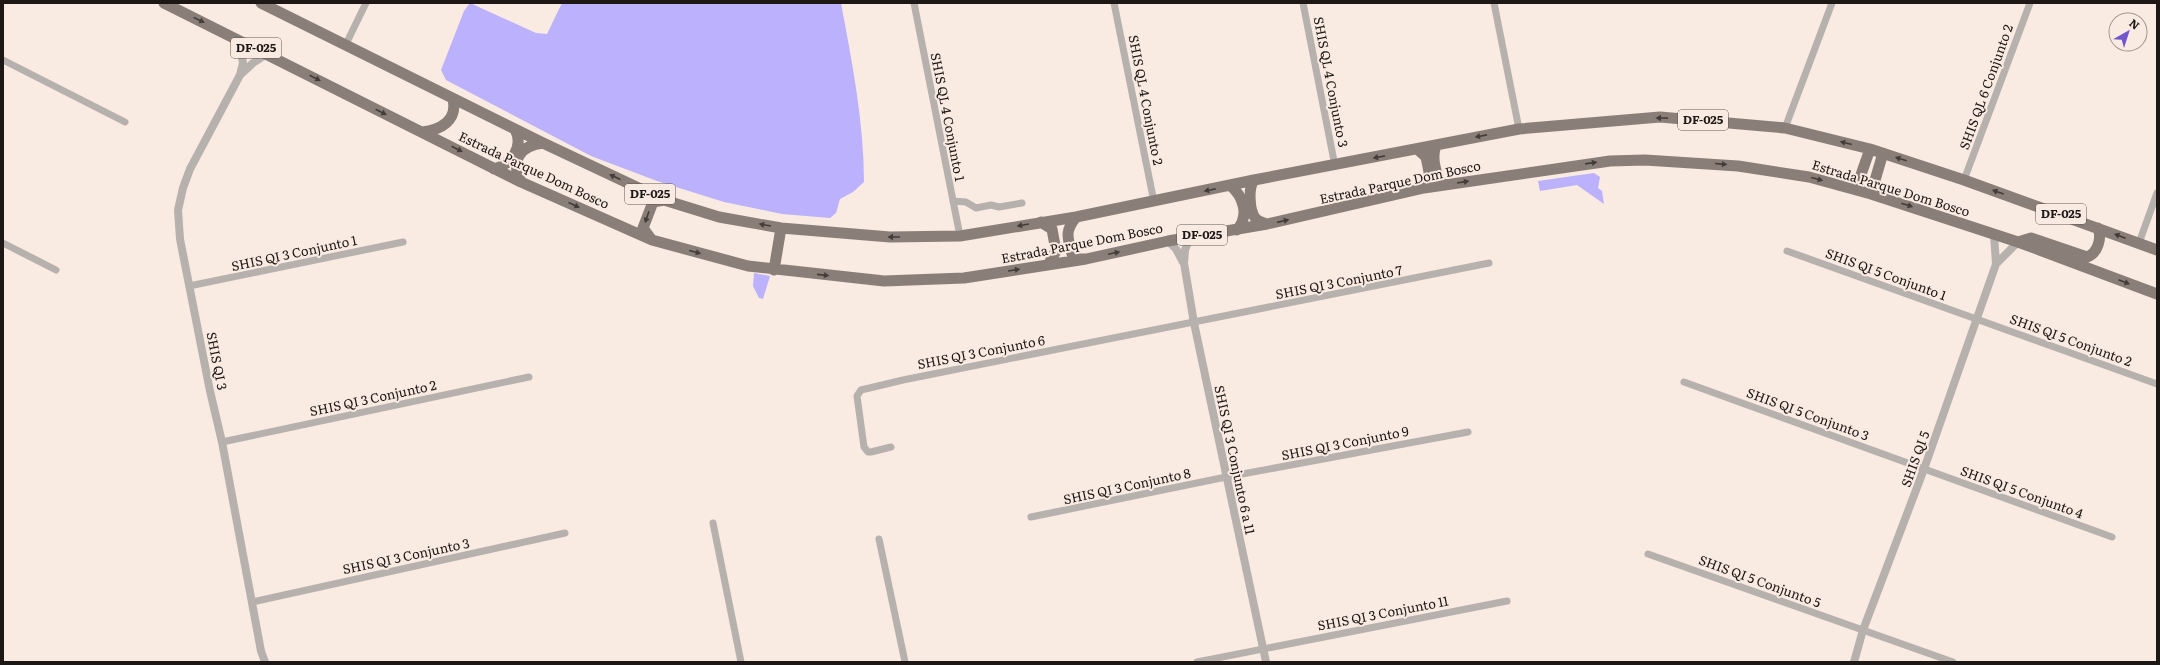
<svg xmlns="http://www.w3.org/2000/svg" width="2160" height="665" font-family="Literata,serif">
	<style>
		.green { fill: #bbb1fc }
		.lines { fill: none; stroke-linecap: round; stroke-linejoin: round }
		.minor { stroke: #b7b1ae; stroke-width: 7 }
		.tertiary { stroke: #b7b1ae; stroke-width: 8 }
		.primary { stroke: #8a7f78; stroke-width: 11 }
		.oneway { fill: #433c38 }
		.labels { text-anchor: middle; stroke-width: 4; stroke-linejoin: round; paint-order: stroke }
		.shield { fill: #f9eae2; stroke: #5f5752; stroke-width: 1 }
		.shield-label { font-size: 12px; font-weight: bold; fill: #1d1815 }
		.street-label { font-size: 13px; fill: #1d1815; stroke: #f9eae2 }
	</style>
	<rect width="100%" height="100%" fill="#f9eae2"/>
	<!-- green -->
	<path class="green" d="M 470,3 L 536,33 L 547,34 L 562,3 L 841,3 C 852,62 864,122 864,182 L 853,192 L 840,199 L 836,213 L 830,218 L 782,214 L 724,202 L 657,181 L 591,156 L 446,80 L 441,70 L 464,11 Z
		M 1594,173 L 1600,177 L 1598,188 L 1602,191 L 1604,204 L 1577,185 L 1540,191 L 1538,181 Z
		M 754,273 L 770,276 L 763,299 L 759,298 L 753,286 Z"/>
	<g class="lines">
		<!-- minor -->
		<path class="minor" d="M 914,3 L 960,236
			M 1114,3 L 1154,202
			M 1303,3 L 1335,166
			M 1494,3 L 1519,129
			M 346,44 L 366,3
			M 3,60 L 125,122
			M 1785,128 L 1832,3
			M 1964,180 L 2030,3
			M 953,201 L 966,202 L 976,208 L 991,205 L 999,207 L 1022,203
			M 3,243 L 56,270
			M 2139,243 L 2157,193
			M 1787,251 L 2157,384
			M 189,286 L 403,242
			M 1684,382 L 2112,537
			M 222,442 L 529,377
			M 891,447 L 871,452 L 868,452 L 864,447 L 857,396 L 861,390 L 903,380 L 1489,263
			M 1031,517 L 1226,477 L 1468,432
			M 713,523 L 741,662
			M 879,539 L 905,662
			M 1648,554 L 1953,662
			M 252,602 L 565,533
			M 1197,662 L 1507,601"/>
		<!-- tertiary -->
		<path class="tertiary" d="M 239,40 L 243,63 L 240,75
			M 1190,237 L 1185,250 L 1184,263 L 1194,323 L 1266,662
			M 1168,241 L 1176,249 L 1183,262
			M 1996,264 L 2018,242
			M 265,662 L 261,651 L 222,442 L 210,391 L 180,239 L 178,210 L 183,188 L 190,169 L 240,75 L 253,63 L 267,54
			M 1854,662 L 1863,630 L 1924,469 L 1996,264 L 1994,234"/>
		<!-- primary -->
		<path class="primary" d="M 164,3 L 521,182 L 652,240 L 748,266 L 884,281 L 964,278 L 1086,259 L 1168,241 L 1267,224 L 1424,188 L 1610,161 L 1645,160 L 1738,166 L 1809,177 L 1871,194 L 2018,242 L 2157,294
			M 261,3 L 543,143 L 664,200 L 719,217 L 781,228 L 890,237 L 960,236 L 1076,217 L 1254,180 L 1519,129 L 1660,117 L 1785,128 L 1870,149 L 1964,180 L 2157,250
			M 422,132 C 440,130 458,121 453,99
			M 1436,146 C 1431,157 1436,176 1443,185
			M 1417,149 L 1426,157 L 1430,177 L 1424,188
			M 494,169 C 512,164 524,147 515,129
			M 1254,180 C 1248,188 1249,211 1256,219 C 1259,222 1264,223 1267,224
			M 521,182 C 510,160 520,146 543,143
			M 1230,185 C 1243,196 1250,215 1237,230
			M 1856,189 L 1870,149
			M 1871,194 L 1883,153
			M 1076,217 C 1064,232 1068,238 1072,254 L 1079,259 L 1084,259
			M 1041,222 L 1052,229 L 1056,251 L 1048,265
			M 651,239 L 643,228 L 653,202 L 664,200
			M 2018,242 L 2031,238 L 2087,257 C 2098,253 2102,238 2098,228
			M 774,270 L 781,228"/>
	</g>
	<!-- one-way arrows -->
	<defs><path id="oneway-solid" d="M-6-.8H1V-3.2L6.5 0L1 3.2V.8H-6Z"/></defs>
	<g class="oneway">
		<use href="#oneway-solid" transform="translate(199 20) rotate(26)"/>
		<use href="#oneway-solid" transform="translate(315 78) rotate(27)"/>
		<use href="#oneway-solid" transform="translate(381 112) rotate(27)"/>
		<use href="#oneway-solid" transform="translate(1662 118) rotate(-179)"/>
		<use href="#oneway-solid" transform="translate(1481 136) rotate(169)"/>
		<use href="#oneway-solid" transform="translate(1846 143) rotate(-166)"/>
		<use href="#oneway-solid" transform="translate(457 149) rotate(27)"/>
		<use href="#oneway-solid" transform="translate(1379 157) rotate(169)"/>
		<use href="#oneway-solid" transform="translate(1901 159) rotate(-162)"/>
		<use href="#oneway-solid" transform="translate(1591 163) rotate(-8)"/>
		<use href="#oneway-solid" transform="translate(1721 164) rotate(5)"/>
		<use href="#oneway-solid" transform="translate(615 177) rotate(-155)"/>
		<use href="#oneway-solid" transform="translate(1817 179) rotate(15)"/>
		<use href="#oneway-solid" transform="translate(1463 182) rotate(-9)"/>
		<use href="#oneway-solid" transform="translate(1210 190) rotate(168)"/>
		<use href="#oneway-solid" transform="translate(1998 192) rotate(-160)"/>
		<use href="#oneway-solid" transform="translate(574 205) rotate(24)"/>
		<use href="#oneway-solid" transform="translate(1907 205) rotate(18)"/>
		<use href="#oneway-solid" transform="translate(647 217) rotate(109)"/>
		<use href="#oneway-solid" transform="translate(1283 221) rotate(-13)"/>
		<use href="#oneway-solid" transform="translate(765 225) rotate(-170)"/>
		<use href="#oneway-solid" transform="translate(1023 225) rotate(170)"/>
		<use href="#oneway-solid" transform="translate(2120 236) rotate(-159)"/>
		<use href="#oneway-solid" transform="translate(894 237) rotate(-180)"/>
		<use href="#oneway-solid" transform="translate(695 252) rotate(15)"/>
		<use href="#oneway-solid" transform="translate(1114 253) rotate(-12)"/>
		<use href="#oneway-solid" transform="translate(1014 270) rotate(-9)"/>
		<use href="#oneway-solid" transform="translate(823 275) rotate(6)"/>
		<use href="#oneway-solid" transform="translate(2124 282) rotate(21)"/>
	</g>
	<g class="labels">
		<!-- shield labels -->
		<g class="shield">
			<rect x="231" y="38" width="50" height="20" rx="3"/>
			<rect x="1678" y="110" width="50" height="20" rx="3"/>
			<rect x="625" y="184" width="50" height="20" rx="3"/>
			<rect x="2036" y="204" width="50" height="20" rx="3"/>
			<rect x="1177" y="225" width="50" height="20" rx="3"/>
		</g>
		<g class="shield-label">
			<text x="256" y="52">DF-025</text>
			<text x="1703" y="124">DF-025</text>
			<text x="650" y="198">DF-025</text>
			<text x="2061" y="218">DF-025</text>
			<text x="1202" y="239">DF-025</text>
		</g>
		<!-- street labels -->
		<g class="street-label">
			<text transform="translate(1331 82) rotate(79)" y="5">SHIS QL 4 Conjunto 3</text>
			<text transform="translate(1986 87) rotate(-70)" y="5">SHIS QL 6 Conjunto 2</text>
			<text transform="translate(1146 100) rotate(79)" y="5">SHIS QL 4 Conjunto 2</text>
			<text transform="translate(948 117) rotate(79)" y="5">SHIS QL 4 Conjunto 1</text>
			<text transform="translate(534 170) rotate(25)" y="5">Estrada Parque Dom Bosco</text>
			<text transform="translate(1400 182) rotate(-12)" y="5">Estrada Parque Dom Bosco</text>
			<text transform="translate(1891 188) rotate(17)" y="5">Estrada Parque Dom Bosco</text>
			<text transform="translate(1082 243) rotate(-11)" y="5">Estrada Parque Dom Bosco</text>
			<text transform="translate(294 253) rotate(-12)" y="5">SHIS QI 3 Conjunto 1</text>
			<text transform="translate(1886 274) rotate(20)" y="5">SHIS QI 5 Conjunto 1</text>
			<text transform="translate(1339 282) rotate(-11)" y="5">SHIS QI 3 Conjunto 7</text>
			<text transform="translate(2071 340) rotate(20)" y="5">SHIS QI 5 Conjunto 2</text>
			<text transform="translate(981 352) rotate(-11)" y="5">SHIS QI 3 Conjunto 6</text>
			<text transform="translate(217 361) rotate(79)" y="5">SHIS QI 3</text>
			<text transform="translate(373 398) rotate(-12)" y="5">SHIS QI 3 Conjunto 2</text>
			<text transform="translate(1808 414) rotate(20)" y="5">SHIS QI 5 Conjunto 3</text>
			<text transform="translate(1345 443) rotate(-11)" y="5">SHIS QI 3 Conjunto 9</text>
			<text transform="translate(1915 459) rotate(-70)" y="5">SHIS QI 5</text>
			<text transform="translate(1235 460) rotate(78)" y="5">SHIS QI 3 Conjunto 6 a 11</text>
			<text transform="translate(1127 486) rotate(-12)" y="5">SHIS QI 3 Conjunto 8</text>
			<text transform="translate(2022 492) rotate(20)" y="5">SHIS QI 5 Conjunto 4</text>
			<text transform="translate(406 556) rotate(-12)" y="5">SHIS QI 3 Conjunto 3</text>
			<text transform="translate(1760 581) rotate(20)" y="5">SHIS QI 5 Conjunto 5</text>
			<text transform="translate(1383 613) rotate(-11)" y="5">SHIS QI 3 Conjunto 11</text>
		</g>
	</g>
	<!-- border -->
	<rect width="2160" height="665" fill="none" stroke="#1d1815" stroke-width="8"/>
	<!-- north arrow -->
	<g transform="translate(2128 32) rotate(39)"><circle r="19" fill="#f9eae2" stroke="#a19690"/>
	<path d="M0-3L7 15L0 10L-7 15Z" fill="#7154ce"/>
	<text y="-6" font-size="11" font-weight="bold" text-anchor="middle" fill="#1d1815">N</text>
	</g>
</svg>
